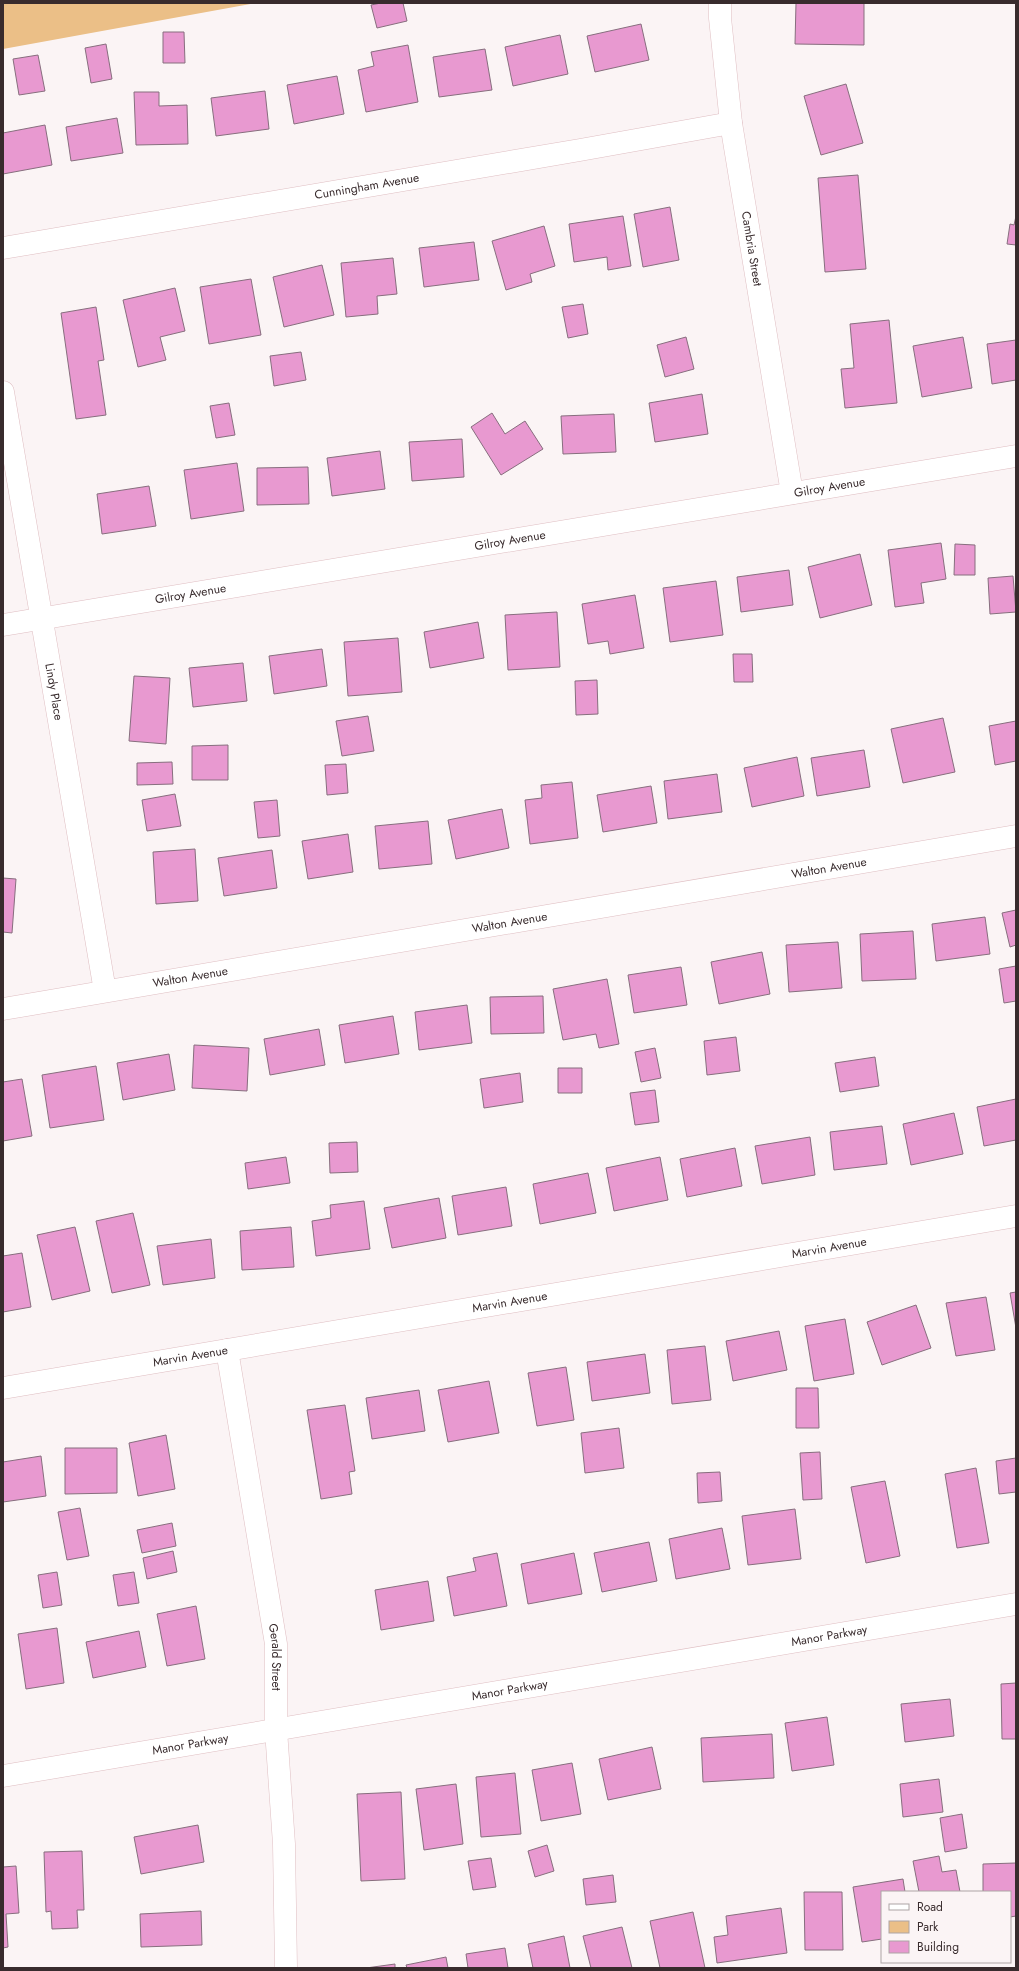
<svg xmlns="http://www.w3.org/2000/svg" width="1019" height="1971" font-family="Jost,sans-serif">
	<style>
		.green { fill: #ebbf87 }
		.building { fill: #e899d0; stroke: #876e7e }
		.lines { fill: none; stroke-linecap: round; stroke-linejoin: round }
		.minor-casing { stroke: #dfbec2; stroke-width: 23 }
		.minor { stroke: #fff; stroke-width: 22 }
		.labels { text-anchor: middle; stroke-width: 4; stroke-linejoin: round; paint-order: stroke }
		.street-label { font-size: 12px; fill: #382b2d; stroke: #fbf4f5 }
	</style>
	<rect width="100%" height="100%" fill="#fbf4f5"/>
	<!-- green -->
	<path class="green" d="M 3,3 L 256,3 L 3,49 Z"/>
	<!-- building -->
	<path class="building" d="M 381,3 L 403,3 L 407,21 L 377,28 L 371,5 Z
		M 796,3 L 864,3 L 864,45 L 795,44 Z
		M 641,24 L 649,60 L 595,72 L 587,36 Z
		M 163,32 L 184,32 L 185,63 L 163,63 Z
		M 560,35 L 568,74 L 513,86 L 505,47 Z
		M 106,44 L 112,79 L 91,83 L 85,48 Z
		M 408,45 L 418,102 L 366,112 L 358,70 L 374,66 L 371,52 Z
		M 485,49 L 492,90 L 439,97 L 433,57 Z
		M 38,55 L 45,91 L 19,95 L 13,59 Z
		M 337,76 L 344,114 L 294,124 L 287,85 Z
		M 846,84 L 863,143 L 821,155 L 804,96 Z
		M 265,91 L 269,129 L 216,136 L 211,98 Z
		M 134,92 L 159,92 L 159,106 L 187,105 L 188,144 L 136,145 Z
		M 117,118 L 123,153 L 71,161 L 66,127 Z
		M 45,125 L 52,165 L 3,174 L 3,133 Z
		M 858,175 L 866,269 L 825,272 L 818,178 Z
		M 670,207 L 679,260 L 643,267 L 634,214 Z
		M 623,216 L 631,266 L 608,270 L 607,257 L 574,262 L 569,224 Z
		M 1016,216 L 1016,245 L 1007,244 L 1010,224 L 1014,225 Z
		M 544,226 L 555,266 L 530,274 L 532,282 L 506,290 L 492,241 Z
		M 474,242 L 479,280 L 424,287 L 419,248 Z
		M 393,258 L 397,294 L 377,296 L 378,314 L 346,317 L 341,263 Z
		M 322,265 L 334,315 L 284,327 L 273,277 Z
		M 251,279 L 261,335 L 209,344 L 200,287 Z
		M 175,288 L 185,331 L 160,337 L 166,360 L 138,367 L 123,300 Z
		M 583,304 L 588,334 L 568,338 L 562,307 Z
		M 96,307 L 104,360 L 98,361 L 106,415 L 76,419 L 61,313 Z
		M 889,320 L 897,403 L 845,408 L 841,369 L 854,368 L 850,324 Z
		M 686,337 L 694,369 L 665,377 L 657,345 Z
		M 963,337 L 972,388 L 922,397 L 913,346 Z
		M 1016,340 L 1016,380 L 992,384 L 987,344 Z
		M 301,352 L 306,380 L 274,386 L 270,356 Z
		M 702,394 L 708,434 L 655,442 L 649,403 Z
		M 229,403 L 235,435 L 216,438 L 210,406 Z
		M 492,413 L 505,434 L 525,421 L 543,449 L 501,475 L 471,427 Z
		M 614,414 L 616,452 L 563,454 L 561,416 Z
		M 462,439 L 464,477 L 412,481 L 409,442 Z
		M 380,451 L 385,489 L 332,496 L 327,458 Z
		M 237,463 L 244,511 L 191,519 L 184,470 Z
		M 308,467 L 309,504 L 257,505 L 257,468 Z
		M 149,486 L 156,526 L 102,534 L 97,494 Z
		M 941,543 L 946,579 L 921,583 L 924,603 L 895,607 L 888,550 Z
		M 955,544 L 975,545 L 975,575 L 954,575 Z
		M 860,554 L 872,605 L 820,618 L 808,567 Z
		M 789,570 L 793,605 L 741,612 L 737,577 Z
		M 1013,576 L 1016,612 L 990,614 L 988,578 Z
		M 716,581 L 723,635 L 670,642 L 663,588 Z
		M 635,595 L 644,648 L 610,654 L 608,641 L 588,644 L 582,604 Z
		M 557,612 L 560,667 L 508,670 L 505,615 Z
		M 478,622 L 484,658 L 430,668 L 424,632 Z
		M 398,638 L 402,692 L 348,696 L 344,642 Z
		M 322,649 L 327,686 L 274,694 L 269,656 Z
		M 733,654 L 752,654 L 753,682 L 734,682 Z
		M 243,663 L 247,701 L 193,707 L 189,668 Z
		M 134,676 L 170,678 L 166,744 L 129,741 Z
		M 597,680 L 598,714 L 576,715 L 575,681 Z
		M 368,716 L 374,751 L 342,756 L 336,721 Z
		M 943,718 L 955,772 L 903,783 L 891,729 Z
		M 1016,721 L 1016,761 L 995,765 L 989,726 Z
		M 228,745 L 228,780 L 192,780 L 192,746 Z
		M 864,750 L 870,787 L 817,796 L 811,758 Z
		M 797,757 L 804,796 L 752,807 L 744,768 Z
		M 172,762 L 173,784 L 137,785 L 137,763 Z
		M 346,764 L 348,793 L 327,795 L 325,765 Z
		M 717,774 L 722,812 L 668,819 L 664,781 Z
		M 572,782 L 578,838 L 530,844 L 525,800 L 542,798 L 541,785 Z
		M 651,786 L 657,823 L 603,832 L 597,795 Z
		M 175,794 L 181,826 L 147,831 L 142,800 Z
		M 277,800 L 280,836 L 258,838 L 254,802 Z
		M 502,809 L 509,848 L 456,859 L 448,820 Z
		M 428,821 L 432,864 L 379,869 L 375,826 Z
		M 348,834 L 353,872 L 308,879 L 302,841 Z
		M 195,849 L 198,901 L 156,904 L 153,852 Z
		M 272,850 L 277,888 L 224,896 L 218,858 Z
		M 3,878 L 16,879 L 12,933 L 3,932 Z
		M 1016,910 L 1016,945 L 1010,947 L 1002,913 Z
		M 985,917 L 990,954 L 936,961 L 932,924 Z
		M 913,931 L 916,979 L 862,981 L 860,934 Z
		M 838,942 L 842,988 L 789,992 L 786,945 Z
		M 762,952 L 770,994 L 719,1004 L 711,962 Z
		M 1016,966 L 1016,1001 L 1004,1003 L 999,969 Z
		M 681,967 L 687,1005 L 634,1013 L 628,975 Z
		M 607,979 L 619,1044 L 599,1048 L 596,1034 L 563,1040 L 553,989 Z
		M 543,996 L 544,1033 L 491,1034 L 490,997 Z
		M 467,1005 L 472,1043 L 419,1050 L 415,1012 Z
		M 393,1016 L 399,1054 L 345,1063 L 339,1025 Z
		M 319,1029 L 325,1065 L 270,1075 L 264,1039 Z
		M 736,1037 L 740,1071 L 707,1075 L 704,1041 Z
		M 194,1045 L 249,1048 L 247,1091 L 192,1088 Z
		M 655,1048 L 661,1078 L 641,1082 L 635,1052 Z
		M 169,1054 L 175,1090 L 123,1100 L 117,1063 Z
		M 875,1057 L 879,1086 L 840,1092 L 835,1063 Z
		M 96,1066 L 104,1120 L 50,1128 L 42,1075 Z
		M 558,1068 L 582,1068 L 582,1093 L 558,1093 Z
		M 520,1073 L 523,1102 L 484,1108 L 480,1079 Z
		M 22,1079 L 32,1136 L 3,1141 L 3,1082 Z
		M 655,1090 L 659,1122 L 635,1125 L 630,1093 Z
		M 1016,1099 L 1016,1140 L 984,1146 L 977,1107 Z
		M 954,1113 L 963,1154 L 911,1165 L 903,1124 Z
		M 882,1126 L 887,1164 L 834,1170 L 830,1132 Z
		M 810,1137 L 815,1175 L 762,1184 L 755,1146 Z
		M 357,1142 L 358,1172 L 330,1173 L 329,1143 Z
		M 735,1148 L 742,1186 L 687,1197 L 680,1159 Z
		M 286,1157 L 290,1183 L 248,1189 L 245,1163 Z
		M 660,1157 L 668,1200 L 614,1211 L 606,1168 Z
		M 588,1173 L 596,1213 L 540,1224 L 533,1184 Z
		M 506,1187 L 512,1226 L 458,1235 L 452,1196 Z
		M 439,1198 L 446,1238 L 392,1248 L 384,1208 Z
		M 364,1201 L 370,1249 L 316,1256 L 312,1221 L 331,1218 L 330,1205 Z
		M 133,1213 L 150,1285 L 112,1293 L 96,1221 Z
		M 75,1227 L 90,1291 L 52,1300 L 37,1235 Z
		M 291,1227 L 294,1267 L 242,1270 L 240,1231 Z
		M 211,1239 L 215,1278 L 163,1285 L 157,1246 Z
		M 22,1253 L 31,1307 L 3,1312 L 3,1256 Z
		M 1016,1292 L 1016,1328 L 1010,1293 Z
		M 986,1297 L 995,1350 L 956,1356 L 946,1303 Z
		M 916,1305 L 931,1348 L 882,1365 L 867,1322 Z
		M 845,1319 L 854,1374 L 814,1381 L 805,1326 Z
		M 779,1331 L 787,1370 L 733,1381 L 726,1341 Z
		M 705,1346 L 711,1400 L 672,1404 L 667,1350 Z
		M 645,1354 L 650,1393 L 592,1401 L 587,1362 Z
		M 566,1367 L 574,1420 L 537,1426 L 528,1373 Z
		M 489,1381 L 499,1433 L 448,1442 L 438,1390 Z
		M 796,1388 L 818,1388 L 819,1428 L 796,1428 Z
		M 419,1390 L 425,1431 L 372,1439 L 366,1398 Z
		M 345,1405 L 355,1471 L 349,1472 L 352,1494 L 321,1499 L 307,1410 Z
		M 619,1428 L 624,1468 L 585,1473 L 581,1433 Z
		M 166,1435 L 175,1489 L 138,1496 L 129,1443 Z
		M 65,1448 L 117,1448 L 117,1493 L 65,1494 Z
		M 820,1452 L 822,1499 L 803,1500 L 800,1453 Z
		M 41,1456 L 46,1496 L 3,1502 L 3,1462 Z
		M 1016,1458 L 1016,1492 L 999,1494 L 996,1461 Z
		M 976,1468 L 989,1543 L 957,1548 L 945,1474 Z
		M 720,1472 L 722,1501 L 698,1503 L 697,1473 Z
		M 885,1481 L 900,1556 L 866,1563 L 851,1487 Z
		M 80,1508 L 89,1556 L 67,1560 L 58,1512 Z
		M 795,1509 L 801,1559 L 748,1565 L 742,1516 Z
		M 172,1523 L 176,1546 L 142,1553 L 137,1530 Z
		M 722,1528 L 730,1569 L 676,1579 L 669,1539 Z
		M 649,1542 L 657,1581 L 602,1592 L 594,1553 Z
		M 173,1551 L 177,1572 L 147,1579 L 143,1558 Z
		M 497,1553 L 507,1606 L 454,1616 L 447,1577 L 476,1571 L 473,1558 Z
		M 574,1553 L 582,1594 L 528,1604 L 521,1564 Z
		M 57,1572 L 62,1605 L 43,1608 L 38,1575 Z
		M 134,1572 L 139,1603 L 118,1606 L 113,1575 Z
		M 428,1581 L 434,1621 L 381,1630 L 375,1590 Z
		M 196,1606 L 205,1659 L 167,1666 L 157,1614 Z
		M 57,1628 L 64,1683 L 26,1689 L 18,1634 Z
		M 139,1631 L 146,1667 L 93,1678 L 86,1642 Z
		M 1016,1683 L 1016,1739 L 1002,1739 L 1001,1684 Z
		M 950,1699 L 954,1736 L 905,1742 L 901,1704 Z
		M 827,1717 L 834,1765 L 792,1771 L 785,1723 Z
		M 772,1734 L 774,1778 L 703,1782 L 701,1738 Z
		M 652,1747 L 661,1789 L 608,1800 L 599,1759 Z
		M 572,1763 L 581,1814 L 541,1821 L 532,1770 Z
		M 515,1773 L 521,1834 L 481,1837 L 476,1777 Z
		M 939,1779 L 943,1812 L 903,1817 L 900,1784 Z
		M 456,1784 L 463,1844 L 424,1850 L 416,1789 Z
		M 401,1792 L 405,1879 L 361,1881 L 357,1794 Z
		M 962,1814 L 967,1848 L 945,1852 L 940,1818 Z
		M 198,1825 L 204,1862 L 141,1874 L 134,1837 Z
		M 547,1845 L 554,1871 L 535,1877 L 528,1851 Z
		M 82,1851 L 84,1910 L 77,1910 L 78,1928 L 52,1929 L 51,1911 L 46,1912 L 44,1852 Z
		M 939,1856 L 942,1872 L 956,1870 L 960,1892 L 919,1892 L 913,1861 Z
		M 491,1858 L 496,1887 L 473,1890 L 468,1861 Z
		M 1016,1863 L 1016,1916 L 1010,1917 L 1010,1892 L 983,1892 L 983,1864 Z
		M 16,1866 L 19,1913 L 6,1914 L 8,1947 L 3,1948 L 3,1867 Z
		M 613,1875 L 616,1902 L 586,1905 L 583,1879 Z
		M 903,1879 L 905,1892 L 882,1892 L 882,1939 L 862,1942 L 853,1887 Z
		M 804,1892 L 842,1892 L 843,1950 L 805,1950 Z
		M 781,1908 L 787,1953 L 717,1963 L 714,1937 L 728,1935 L 726,1916 Z
		M 201,1911 L 202,1945 L 141,1947 L 140,1914 Z
		M 693,1912 L 705,1968 L 660,1968 L 650,1921 Z
		M 622,1927 L 632,1968 L 591,1968 L 583,1936 Z
		M 564,1936 L 570,1968 L 533,1968 L 528,1944 Z
		M 505,1948 L 508,1968 L 468,1968 L 466,1954 Z
		M 446,1957 L 448,1968 L 407,1968 L 406,1965 Z
		M 395,1964 L 395,1968 L 366,1968 Z"/>
	<g class="lines">
		<defs>
			<g id="minor">
				<path id="s1" d="M 720,3 L 720,18 L 731,123 L 792,493"/>
				<path id="s2" d="M 3,248 L 580,150 L 731,123"/>
				<path id="s3" d="M 3,392 L 105,991"/>
				<path id="s4" d="M 3,625 L 1016,456"/>
				<path id="s5" d="M 3,1009 L 1016,836"/>
				<path id="s6" d="M 227,1350 L 276,1644 L 276,1730 L 284,1844 L 286,1968"/>
				<path id="s7" d="M 3,1388 L 1016,1216"/>
				<path id="s8" d="M 3,1776 L 1016,1604"/>
			</g>
		</defs>
		<!-- minor casing -->
		<use href="#minor" class="minor-casing"/>
		<!-- minor -->
		<use href="#minor" class="minor"/>
	</g>
	<g class="labels">
		<!-- street labels -->
		<g class="street-label">
			<text dy="4" stroke="none"><textPath href="#s2" startOffset="369">Cunningham Avenue</textPath></text>
			<text dy="4" stroke="none"><textPath href="#s1" startOffset="248">Cambria Street</textPath></text>
			<text dy="4" stroke="none"><textPath href="#s4" startOffset="838">Gilroy Avenue</textPath></text>
			<text dy="4" stroke="none"><textPath href="#s4" startOffset="514">Gilroy Avenue</textPath></text>
			<text dy="4" stroke="none"><textPath href="#s4" startOffset="190">Gilroy Avenue</textPath></text>
			<text dy="4" stroke="none"><textPath href="#s3" startOffset="304">Lindy Place</textPath></text>
			<text dy="4" stroke="none"><textPath href="#s5" startOffset="838">Walton Avenue</textPath></text>
			<text dy="4" stroke="none"><textPath href="#s5" startOffset="514">Walton Avenue</textPath></text>
			<text dy="4" stroke="none"><textPath href="#s5" startOffset="190">Walton Avenue</textPath></text>
			<text dy="4" stroke="none"><textPath href="#s7" startOffset="838">Marvin Avenue</textPath></text>
			<text dy="4" stroke="none"><textPath href="#s7" startOffset="514">Marvin Avenue</textPath></text>
			<text dy="4" stroke="none"><textPath href="#s7" startOffset="190">Marvin Avenue</textPath></text>
			<text dy="4" stroke="none"><textPath href="#s8" startOffset="838">Manor Parkway</textPath></text>
			<text dy="4" stroke="none"><textPath href="#s6" startOffset="311">Gerald Street</textPath></text>
			<text dy="4" stroke="none"><textPath href="#s8" startOffset="514">Manor Parkway</textPath></text>
			<text dy="4" stroke="none"><textPath href="#s8" startOffset="190">Manor Parkway</textPath></text>
		</g>
	</g>
	<!-- border -->
	<rect width="1019" height="1971" fill="none" stroke="#382b2d" stroke-width="8"/>
	<!-- legend -->
	<rect x="881" y="1891" width="130" height="72" fill="#fbf4f5" stroke="#ada4a5"/>
	<rect x="889" y="1904" width="20" height="6" fill="#ffffff" stroke="#ada4a5"/>
	<text x="917" y="1911" font-size="12" fill="#382b2d">Road</text>
	<rect x="889" y="1921" width="20" height="12" fill="#ebbf87" stroke="#ada4a5"/>
	<text x="917" y="1931" font-size="12" fill="#382b2d">Park</text>
	<rect x="889" y="1941" width="20" height="12" fill="#e899d0" stroke="#ada4a5"/>
	<text x="917" y="1951" font-size="12" fill="#382b2d">Building</text>
</svg>
